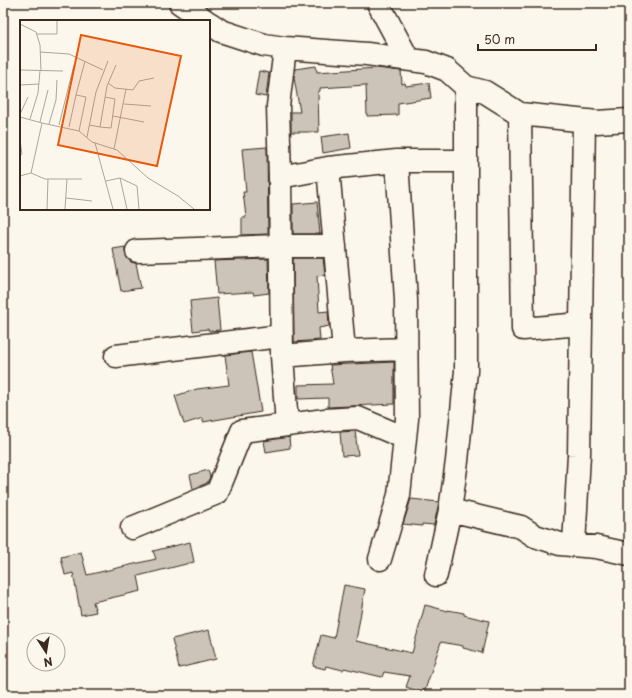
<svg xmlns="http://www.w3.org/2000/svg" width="632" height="698" font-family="'Playpen Sans',sans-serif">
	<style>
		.building { fill: #ccc4b9; stroke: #3b2a1e }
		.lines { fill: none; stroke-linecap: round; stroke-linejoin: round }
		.minor-casing { stroke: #3b2a1e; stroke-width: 25 }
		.minor { stroke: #fbf7ec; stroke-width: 22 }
		.inset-road { fill: none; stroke: #aea59a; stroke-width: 1 }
		.view { fill: #e8590c; fill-opacity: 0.15; stroke: #e8590c; stroke-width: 2 }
		.inset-edge { fill: none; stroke: #3b2a1e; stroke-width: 2 }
	</style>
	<rect width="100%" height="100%" fill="#fbf7ec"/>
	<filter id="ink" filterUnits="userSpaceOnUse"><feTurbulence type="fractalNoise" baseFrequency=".025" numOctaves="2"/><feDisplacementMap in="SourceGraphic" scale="8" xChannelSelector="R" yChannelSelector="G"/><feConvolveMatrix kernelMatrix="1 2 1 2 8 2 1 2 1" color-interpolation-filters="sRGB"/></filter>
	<g filter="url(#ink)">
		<!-- building -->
		<path class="building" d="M 316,66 L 317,72 L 377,68 L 401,71 L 402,84 L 405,83 L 406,86 L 429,83 L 431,98 L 398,103 L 398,115 L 367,116 L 366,85 L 320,88 L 320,91 L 318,92 L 319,132 L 291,132 L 291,112 L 300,112 L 294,78 L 295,69 Z
			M 259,71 L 269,73 L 266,97 L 255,95 Z
			M 349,133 L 351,148 L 323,153 L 321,137 Z
			M 267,147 L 268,234 L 242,235 L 242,217 L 246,217 L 243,192 L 246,192 L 242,149 Z
			M 317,202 L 320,234 L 293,234 L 293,204 Z
			M 125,247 L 125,252 L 127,258 L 131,262 L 136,263 L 141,288 L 121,291 L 113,249 Z
			M 293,258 L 323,258 L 325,275 L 317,276 L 319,312 L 328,311 L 329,326 L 319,328 L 320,340 L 294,342 Z
			M 268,259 L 269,293 L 254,295 L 253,292 L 217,294 L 214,261 Z
			M 217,298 L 220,330 L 209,331 L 208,329 L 193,331 L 190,301 Z
			M 251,352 L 261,412 L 203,422 L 203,418 L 184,424 L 175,396 L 197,389 L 229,385 L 225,355 Z
			M 394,362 L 394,404 L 328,407 L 328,398 L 298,399 L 298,385 L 333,384 L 330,365 Z
			M 355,431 L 358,455 L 342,456 L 340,432 Z
			M 289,437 L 290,448 L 266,452 L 264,441 Z
			M 208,470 L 210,477 L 207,483 L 193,489 L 190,475 Z
			M 411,499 L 439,502 L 434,525 L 422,524 L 422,526 L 403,524 Z
			M 190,542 L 194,562 L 138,576 L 141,591 L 93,602 L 96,612 L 81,615 L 73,573 L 65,575 L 61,557 L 81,552 L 87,575 L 156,559 L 153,551 Z
			M 344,585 L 365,589 L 356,641 L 412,653 L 425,605 L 448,611 L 448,610 L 464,613 L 464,615 L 489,621 L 482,653 L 463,648 L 463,646 L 441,642 L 424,693 L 406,687 L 410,676 L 384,672 L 382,677 L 344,668 L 343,670 L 326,666 L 325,669 L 313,666 L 321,635 L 334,638 Z
			M 209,630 L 216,659 L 179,668 L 172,639 Z"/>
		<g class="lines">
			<defs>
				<path id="minor" d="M 180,3 L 206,21
					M 378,3 L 408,59
					M 209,23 L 221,31 L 264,45 L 285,48 L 367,54 L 426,62 L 447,70 L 466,87 L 485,92 L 520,114 L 597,122 L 629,120
					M 285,48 L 278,106 L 280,177 L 282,356 L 287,425
					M 520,114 L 523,329 L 581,324 L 584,121
					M 397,161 L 328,168 L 344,351 L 406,349
					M 280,177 L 328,168
					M 137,251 L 281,246 L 335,246
					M 116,356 L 281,336
					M 282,356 L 344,351
					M 450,510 L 521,527 L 535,536 L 560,544 L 596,547 L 629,554
					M 132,528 L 217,493 L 242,431 L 325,420 L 358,418 L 405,438
					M 574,545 L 579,455 L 581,324
					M 380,559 L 399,495 L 407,419 L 406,300 L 397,161 L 466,161
					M 436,575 L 450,510 L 457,461 L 466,371 L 466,87"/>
			</defs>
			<!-- minor casing -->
			<use href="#minor" class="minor-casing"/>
			<!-- minor -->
			<use href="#minor" class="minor"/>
		</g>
	</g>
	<!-- overview -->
	<g transform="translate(20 20)">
		<rect width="190" height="190" fill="#fbf7ec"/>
		<path class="inset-road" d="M 0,4 L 16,12 L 20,25 L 21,51M 16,14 L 37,14 L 37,1M 20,32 L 49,34 L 83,50M 0,50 L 43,51M 88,63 L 95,68 L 113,70 L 119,61 L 134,58M 0,65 L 19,64M 56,75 L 65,41M 104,84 L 131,86M 0,94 L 8,77M 93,96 L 124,102M 10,99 L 18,73 L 20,51M 20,102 L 28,70M 22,103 L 59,111 L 72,122 L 97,130 L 128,158 L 158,176 L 174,189M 29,104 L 36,80 L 37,60M 39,105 L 54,45M 69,105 L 80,107 L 87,66 L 96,45M 49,107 L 56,75 L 66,77 L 59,111M 80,107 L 91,108 L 95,79 L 85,77M 67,117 L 76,72 L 88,41M 0,120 L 2,134 L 0,136M 75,123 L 93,189M 94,129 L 106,69M 11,153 L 25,159 L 62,159M 0,156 L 11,153 L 22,103 L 0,97M 100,158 L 117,166 L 119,189M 86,161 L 100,158 L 107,189M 46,178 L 72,181M 27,189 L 28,159M 45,189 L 47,159"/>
		<path class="view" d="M 61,15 L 161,36 L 137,146 L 38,125 Z"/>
		<rect width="190" height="190" class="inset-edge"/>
	</g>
	<!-- margin -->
	<rect width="632" height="698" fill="none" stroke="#fbf7ec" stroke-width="16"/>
	<rect x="8" y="8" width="616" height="682" fill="none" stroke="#3b2a1e" stroke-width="1.5" filter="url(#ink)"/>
	<!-- north arrow -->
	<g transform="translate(46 652) rotate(168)"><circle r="19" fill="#fbf7ec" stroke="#aea59a"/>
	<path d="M0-3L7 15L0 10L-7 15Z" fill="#3b2a1e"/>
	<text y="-6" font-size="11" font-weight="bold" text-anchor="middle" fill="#3b2a1e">N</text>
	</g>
	<!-- scale -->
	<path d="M478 44v6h118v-6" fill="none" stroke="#3b2a1e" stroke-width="2"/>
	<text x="484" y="44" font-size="12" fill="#3b2a1e" stroke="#fbf7ec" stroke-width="3" paint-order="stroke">50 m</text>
</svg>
